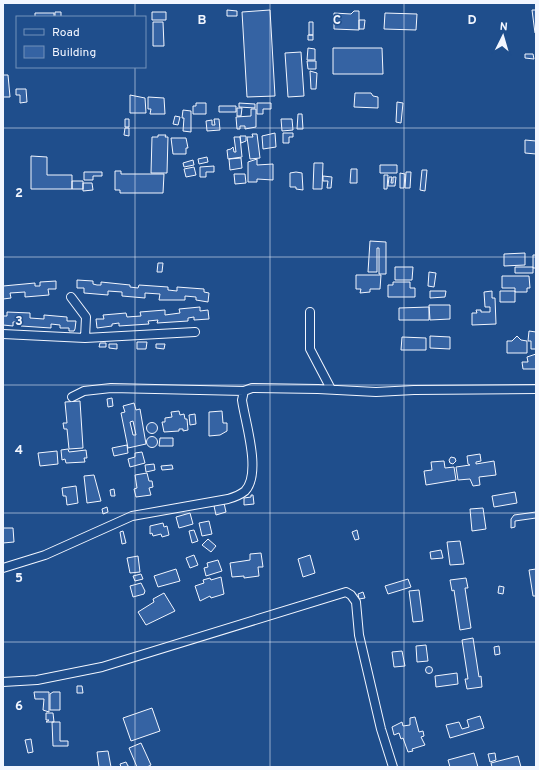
<svg xmlns="http://www.w3.org/2000/svg" width="539" height="770" font-family="Overpass,sans-serif">
	<style>
		.building { fill: #3563a3; stroke: #f2f6ff; fill-rule: evenodd }
		.lines { fill: none; stroke-linecap: round; stroke-linejoin: round }
		.minor-casing { stroke: #f2f6ff; stroke-width: 10 }
		.minor { stroke: #1f4e8c; stroke-width: 8 }
		.grid { fill: none; stroke: #f2f6ff; stroke-width: 1; stroke-opacity: 0.55 }
		.grid-label { font-size: 13px; text-anchor: middle; font-weight: bold; fill: #f2f6ff; stroke: #1f4e8c; stroke-width: 3; stroke-linejoin: round; paint-order: stroke }
	</style>
	<rect width="100%" height="100%" fill="#1f4e8c"/>
	<!-- building -->
	<path class="building" d="M 227,10 L 237,11 L 237,16 L 227,16 Z
		M 270,10 L 275,96 L 247,97 L 242,12 Z
		M 532,10 L 536,10 L 536,33 L 535,33 Z
		M 354,11 L 359,11 L 359,30 L 334,29 L 334,13 L 351,14 Z
		M 55,12 L 61,12 L 61,17 L 55,17 Z
		M 152,12 L 166,12 L 166,20 L 152,20 Z
		M 35,13 L 54,13 L 54,17 L 35,17 Z
		M 385,13 L 417,14 L 416,30 L 384,29 Z
		M 359,20 L 365,20 L 364,29 L 359,29 Z
		M 153,22 L 163,22 L 164,46 L 153,46 Z
		M 309,22 L 313,22 L 313,35 L 309,35 Z
		M 308,35 L 313,35 L 313,40 L 308,40 Z
		M 308,48 L 315,49 L 315,60 L 307,60 Z
		M 333,48 L 382,48 L 383,74 L 333,74 Z
		M 301,52 L 304,96 L 288,97 L 285,53 Z
		M 525,54 L 533,54 L 534,59 L 525,58 Z
		M 307,61 L 316,61 L 316,69 L 308,69 Z
		M 310,71 L 317,73 L 316,89 L 311,89 Z
		M 3,75 L 8,75 L 10,97 L 3,97 Z
		M 16,89 L 26,89 L 27,102 L 20,103 L 20,95 L 16,95 Z
		M 355,93 L 371,93 L 373,96 L 378,97 L 378,108 L 354,107 Z
		M 130,95 L 145,98 L 146,113 L 130,113 Z
		M 148,97 L 164,98 L 165,114 L 150,114 L 151,109 L 148,109 Z
		M 397,102 L 403,103 L 401,123 L 396,122 Z
		M 196,103 L 206,103 L 206,114 L 193,114 L 193,106 L 196,106 Z
		M 239,103 L 255,104 L 255,108 L 239,107 Z
		M 257,103 L 271,103 L 271,109 L 263,109 L 263,114 L 257,114 Z
		M 219,106 L 236,106 L 236,112 L 219,112 Z
		M 237,108 L 242,108 L 241,116 L 237,116 Z
		M 251,109 L 256,109 L 256,127 L 245,129 L 245,126 L 240,126 L 240,129 L 237,129 L 236,117 L 251,116 Z
		M 183,110 L 191,111 L 191,132 L 183,131 L 184,118 L 182,118 Z
		M 298,114 L 302,114 L 303,129 L 297,129 Z
		M 175,116 L 180,117 L 178,125 L 173,124 Z
		M 125,119 L 129,119 L 129,127 L 125,127 Z
		M 214,119 L 219,119 L 220,130 L 207,131 L 206,121 L 212,120 L 212,125 L 215,125 Z
		M 281,119 L 292,119 L 293,130 L 282,131 Z
		M 125,128 L 129,128 L 129,136 L 124,135 Z
		M 275,133 L 276,147 L 263,149 L 262,136 Z
		M 283,133 L 293,133 L 293,137 L 289,137 L 289,143 L 283,143 Z
		M 252,134 L 257,134 L 260,158 L 250,159 L 247,137 L 253,137 Z
		M 158,135 L 166,135 L 165,137 L 168,137 L 167,173 L 151,173 L 152,137 L 158,137 Z
		M 240,136 L 246,136 L 246,141 L 241,143 Z
		M 234,137 L 240,137 L 242,157 L 228,159 L 227,150 L 231,149 L 233,147 L 234,152 L 236,152 Z
		M 171,138 L 186,138 L 188,148 L 186,148 L 186,154 L 173,154 Z
		M 525,140 L 536,141 L 536,154 L 525,153 Z
		M 31,156 L 47,157 L 47,175 L 72,175 L 72,189 L 31,189 Z
		M 207,157 L 208,162 L 199,164 L 198,159 Z
		M 241,158 L 242,168 L 230,170 L 229,159 Z
		M 257,159 L 257,165 L 273,164 L 273,180 L 257,179 L 257,182 L 248,182 L 248,162 Z
		M 193,160 L 194,165 L 184,167 L 183,163 Z
		M 314,163 L 323,163 L 322,189 L 313,189 Z
		M 380,165 L 397,165 L 397,173 L 380,173 Z
		M 214,166 L 214,172 L 206,172 L 206,177 L 200,177 L 200,167 Z
		M 194,167 L 196,175 L 186,177 L 184,169 Z
		M 351,169 L 357,169 L 357,183 L 350,183 Z
		M 422,170 L 427,170 L 425,191 L 420,190 Z
		M 115,171 L 121,171 L 121,174 L 164,174 L 163,193 L 120,193 L 120,190 L 115,190 Z
		M 84,172 L 102,172 L 102,176 L 93,176 L 93,180 L 84,180 Z
		M 296,172 L 302,173 L 303,190 L 296,189 L 296,187 L 290,187 L 290,173 Z
		M 406,172 L 411,172 L 410,188 L 405,188 Z
		M 400,173 L 405,174 L 404,188 L 400,188 Z
		M 234,174 L 245,174 L 246,183 L 235,184 Z
		M 384,175 L 388,175 L 387,189 L 384,189 Z
		M 323,176 L 332,177 L 331,188 L 327,188 L 328,181 L 323,181 Z
		M 389,177 L 392,177 L 391,183 L 393,183 L 393,177 L 396,177 L 395,186 L 388,186 Z
		M 72,181 L 83,181 L 83,189 L 72,189 Z
		M 83,183 L 92,183 L 93,190 L 83,191 Z
		M 370,241 L 386,242 L 386,274 L 379,274 L 379,248 L 377,248 L 377,272 L 368,272 Z
		M 525,253 L 525,265 L 504,266 L 504,254 Z
		M 533,255 L 536,255 L 536,268 L 533,268 Z
		M 158,263 L 163,263 L 162,272 L 157,272 Z
		M 395,267 L 413,267 L 412,280 L 395,280 Z
		M 515,267 L 533,267 L 533,273 L 515,273 Z
		M 429,272 L 436,273 L 434,287 L 428,286 Z
		M 356,275 L 381,275 L 380,289 L 370,289 L 370,292 L 360,293 L 361,289 L 356,289 Z
		M 502,276 L 529,276 L 530,288 L 527,288 L 527,292 L 515,292 L 515,288 L 502,288 Z
		M 77,280 L 93,281 L 93,284 L 97,285 L 101,285 L 101,282 L 130,285 L 130,287 L 138,288 L 139,285 L 168,287 L 168,290 L 177,291 L 177,287 L 204,289 L 204,292 L 209,293 L 208,302 L 196,300 L 196,297 L 185,296 L 185,300 L 159,300 L 160,294 L 145,293 L 145,298 L 122,296 L 122,292 L 108,291 L 108,295 L 84,293 L 84,288 L 77,288 Z
		M 56,281 L 56,289 L 48,289 L 49,295 L 25,297 L 25,292 L 10,293 L 11,298 L 3,299 L 3,286 L 35,283 L 35,286 L 40,286 L 40,282 Z
		M 393,282 L 410,282 L 410,288 L 415,288 L 415,297 L 388,297 L 388,285 L 393,285 Z
		M 430,291 L 446,291 L 445,297 L 430,298 Z
		M 492,291 L 492,298 L 495,298 L 496,324 L 472,325 L 472,313 L 477,313 L 476,310 L 481,310 L 481,312 L 490,312 L 490,307 L 485,307 L 484,292 Z
		M 500,291 L 515,291 L 515,302 L 500,302 Z
		M 429,305 L 450,305 L 450,319 L 430,320 Z
		M 200,307 L 200,311 L 208,310 L 209,319 L 194,320 L 194,317 L 188,318 L 188,321 L 157,323 L 158,320 L 148,321 L 149,324 L 119,326 L 119,323 L 112,324 L 112,326 L 97,328 L 96,319 L 104,319 L 103,315 L 126,313 L 127,317 L 141,316 L 140,312 L 165,310 L 165,315 L 180,313 L 179,309 Z
		M 429,307 L 429,320 L 399,320 L 399,308 Z
		M 7,312 L 30,313 L 30,318 L 44,319 L 44,315 L 67,317 L 67,321 L 76,321 L 75,329 L 74,331 L 69,331 L 69,328 L 60,328 L 60,325 L 51,324 L 51,328 L 21,326 L 21,322 L 13,322 L 13,326 L 3,325 L 3,316 L 7,316 Z
		M 529,331 L 536,332 L 536,349 L 531,349 L 531,341 L 528,341 Z
		M 430,336 L 450,337 L 450,349 L 430,348 Z
		M 517,336 L 521,340 L 527,341 L 527,353 L 507,353 L 507,341 L 512,341 Z
		M 402,337 L 426,338 L 426,350 L 401,350 Z
		M 137,342 L 147,342 L 146,349 L 137,349 Z
		M 100,343 L 106,343 L 106,347 L 99,347 Z
		M 109,344 L 117,344 L 117,349 L 109,348 Z
		M 156,344 L 165,344 L 164,349 L 156,348 Z
		M 536,354 L 536,369 L 523,369 L 522,362 L 528,362 L 527,357 Z
		M 112,398 L 113,406 L 108,407 L 107,399 Z
		M 80,401 L 83,448 L 69,449 L 67,429 L 64,429 L 63,423 L 67,423 L 65,402 Z
		M 134,403 L 136,410 L 140,409 L 146,444 L 128,448 L 121,413 L 125,412 L 123,406 ZM 133,421 L 136,435 L 133,435 L 130,422 Z
		M 179,411 L 180,415 L 184,414 L 185,419 L 187,419 L 188,430 L 183,431 L 183,429 L 179,429 L 179,431 L 164,432 L 162,422 L 165,422 L 165,418 L 172,417 L 171,412 Z
		M 222,411 L 223,423 L 227,423 L 227,431 L 220,435 L 209,436 L 209,412 Z
		M 195,414 L 196,424 L 190,425 L 189,415 Z
		M146.5 428a5.5 5.5 0 1 1 11 0a5.5 5.5 0 1 1-11 0Z
		M146.5 442a5.5 5.5 0 1 1 11 0a5.5 5.5 0 1 1-11 0Z
		M 160,438 L 173,438 L 173,446 L 159,446 Z
		M 127,445 L 128,453 L 114,456 L 112,448 Z
		M 68,449 L 69,452 L 86,450 L 87,458 L 84,458 L 85,462 L 66,463 L 65,459 L 62,460 L 61,450 Z
		M 57,451 L 58,464 L 40,466 L 38,453 Z
		M 142,452 L 145,463 L 130,467 L 128,459 L 135,457 L 135,453 Z
		M 480,454 L 481,461 L 476,462 L 476,464 L 494,461 L 496,475 L 479,477 L 480,485 L 473,486 L 470,479 L 458,480 L 456,467 L 470,465 L 468,464 L 467,456 Z
		M 451,457 L 455,458 L 456,461 L 453,464 L 450,463 L 449,460 Z
		M 444,461 L 445,468 L 454,467 L 456,480 L 426,485 L 424,471 L 432,470 L 431,462 Z
		M 154,464 L 155,470 L 146,472 L 145,465 Z
		M 172,465 L 173,469 L 162,470 L 161,466 Z
		M 147,473 L 149,481 L 152,481 L 153,487 L 149,488 L 151,495 L 136,497 L 134,489 L 137,488 L 135,475 Z
		M 94,475 L 101,501 L 87,503 L 84,476 Z
		M 76,486 L 78,503 L 67,505 L 66,496 L 63,496 L 62,488 Z
		M 114,489 L 115,496 L 111,496 L 110,490 Z
		M 515,492 L 517,503 L 494,507 L 492,496 Z
		M 251,495 L 253,495 L 254,504 L 244,505 L 244,498 L 251,497 Z
		M 224,503 L 226,512 L 216,515 L 214,506 Z
		M 107,507 L 108,512 L 103,514 L 102,509 Z
		M 483,508 L 486,529 L 472,531 L 470,509 Z
		M 536,512 L 536,518 L 515,521 L 515,527 L 511,528 L 511,519 L 514,515 Z
		M 190,513 L 193,524 L 179,528 L 176,517 Z
		M 209,521 L 212,534 L 202,536 L 199,523 Z
		M 163,523 L 164,527 L 167,526 L 169,535 L 162,537 L 161,534 L 153,536 L 152,533 L 150,534 L 150,526 Z
		M 3,528 L 13,528 L 14,542 L 3,543 Z
		M 194,530 L 198,541 L 192,543 L 189,531 Z
		M 357,530 L 359,539 L 355,540 L 352,532 Z
		M 123,531 L 126,543 L 122,544 L 120,532 Z
		M 208,539 L 216,546 L 211,552 L 202,545 Z
		M 460,541 L 464,564 L 450,565 L 447,542 Z
		M 441,550 L 443,558 L 431,559 L 430,552 Z
		M 261,553 L 263,567 L 258,567 L 259,576 L 244,578 L 244,576 L 232,577 L 230,563 L 250,560 L 250,554 Z
		M 194,555 L 198,565 L 190,568 L 186,558 Z
		M 310,555 L 315,573 L 303,577 L 298,559 Z
		M 138,556 L 140,572 L 130,573 L 127,558 Z
		M 218,560 L 222,571 L 206,576 L 204,568 L 208,567 L 207,563 Z
		M 176,569 L 180,581 L 158,587 L 154,576 Z
		M 536,569 L 536,596 L 533,596 L 529,570 Z
		M 141,574 L 143,579 L 135,581 L 133,576 Z
		M 221,577 L 224,594 L 211,598 L 210,596 L 200,601 L 195,586 L 204,583 L 203,580 L 210,578 L 211,580 Z
		M 466,578 L 468,588 L 465,588 L 471,628 L 460,630 L 454,590 L 452,591 L 450,580 Z
		M 408,579 L 411,587 L 388,594 L 385,586 Z
		M 141,583 L 145,591 L 144,594 L 133,597 L 130,586 Z
		M 499,586 L 504,587 L 503,594 L 498,593 Z
		M 419,590 L 423,621 L 413,622 L 409,591 Z
		M 363,592 L 365,598 L 359,599 L 358,594 Z
		M 164,593 L 175,611 L 146,625 L 138,612 L 154,602 L 153,599 Z
		M 473,638 L 479,677 L 481,676 L 482,687 L 467,689 L 465,679 L 468,679 L 462,640 Z
		M 426,645 L 428,661 L 417,662 L 416,646 Z
		M 499,646 L 500,654 L 495,655 L 494,647 Z
		M 402,651 L 405,666 L 394,667 L 392,652 Z
		M425.5 670a3.5 3.5 0 1 1 7 0a3.5 3.5 0 1 1-7 0Z
		M 457,673 L 458,684 L 436,687 L 435,676 Z
		M 77,686 L 82,686 L 83,693 L 77,693 Z
		M 34,692 L 49,692 L 49,712 L 43,710 L 44,699 L 35,699 Z
		M 53,692 L 60,692 L 60,710 L 50,710 L 50,694 Z
		M 152,708 L 160,731 L 131,741 L 123,718 Z
		M 46,713 L 53,713 L 54,722 L 46,722 L 49,720 L 46,720 Z
		M 480,716 L 484,728 L 450,738 L 446,725 L 459,722 L 462,729 L 469,727 L 467,720 Z
		M 415,717 L 419,732 L 423,731 L 424,736 L 421,737 L 425,745 L 412,749 L 413,751 L 408,752 L 403,738 L 401,739 L 399,733 L 394,735 L 392,727 L 402,722 L 403,726 L 410,725 L 410,718 Z
		M 52,722 L 60,722 L 60,741 L 68,741 L 68,746 L 53,746 Z
		M 31,739 L 33,752 L 28,753 L 25,740 Z
		M 141,743 L 151,765 L 147,767 L 137,767 L 129,748 Z
		M 108,751 L 111,767 L 99,767 L 97,752 Z
		M 474,753 L 478,767 L 450,767 L 448,760 Z
		M 495,753 L 496,760 L 490,762 L 488,754 Z
		M 518,756 L 521,767 L 492,767 L 491,763 Z
		M 126,762 L 128,766 L 130,767 L 121,767 L 120,764 Z"/>
	<g class="lines">
		<defs>
			<path id="minor" d="M 71,297 L 86,317 L 85,338 L 195,332
				M 310,312 L 310,349 L 331,389
				M 3,334 L 85,338
				M 72,397 L 84,391 L 111,388 L 244,391
				M 3,568 L 45,555 L 132,516 L 228,499 C 235,497 240,495 245,491 C 262,473 245,422 242,400 L 244,391 L 252,388 L 318,389 L 376,392 L 414,390 L 536,389
				M 3,682 L 37,680 L 102,667 L 346,592 L 351,595 L 356,602 L 359,635 L 381,729 L 393,767"/>
		</defs>
		<!-- minor casing -->
		<use href="#minor" class="minor-casing"/>
		<!-- minor -->
		<use href="#minor" class="minor"/>
	</g>
	<!-- grid -->
	<path class="grid" d="M 135,3 L 135,17M 270,3 L 270,767M 404,3 L 404,767M 135,67 L 135,767M 3,128 L 536,128M 3,257 L 536,257M 3,385 L 536,385M 3,513 L 536,513M 3,642 L 536,642"/>
	<g class="grid-label">
		<text x="202" y="24">B</text>
		<text x="337" y="24">C</text>
		<text x="472" y="24">D</text>
		<text x="19" y="197">2</text>
		<text x="19" y="325">3</text>
		<text x="19" y="454">4</text>
		<text x="19" y="582">5</text>
		<text x="19" y="710">6</text>
	</g>
	<!-- border -->
	<rect width="539" height="770" fill="none" stroke="#f2f6ff" stroke-width="8"/>
	<!-- legend -->
	<rect x="16" y="16" width="130" height="52" fill="#1f4e8c" stroke="#7391ba"/>
	<rect x="24" y="29" width="20" height="6" fill="#1f4e8c" stroke="#7391ba"/>
	<text x="52" y="36" font-size="12" fill="#f2f6ff">Road</text>
	<rect x="24" y="46" width="20" height="12" fill="#3563a3" stroke="#7391ba"/>
	<text x="52" y="56" font-size="12" fill="#f2f6ff">Building</text>
	<!-- north arrow -->
	<g transform="translate(503 36) rotate(5)" stroke="#1f4e8c" stroke-width="3" paint-order="stroke">
	<path d="M0-3L7 15L0 10L-7 15Z" fill="#f2f6ff"/>
	<text y="-6" font-size="11" font-weight="bold" text-anchor="middle" fill="#f2f6ff">N</text>
	</g>
</svg>
